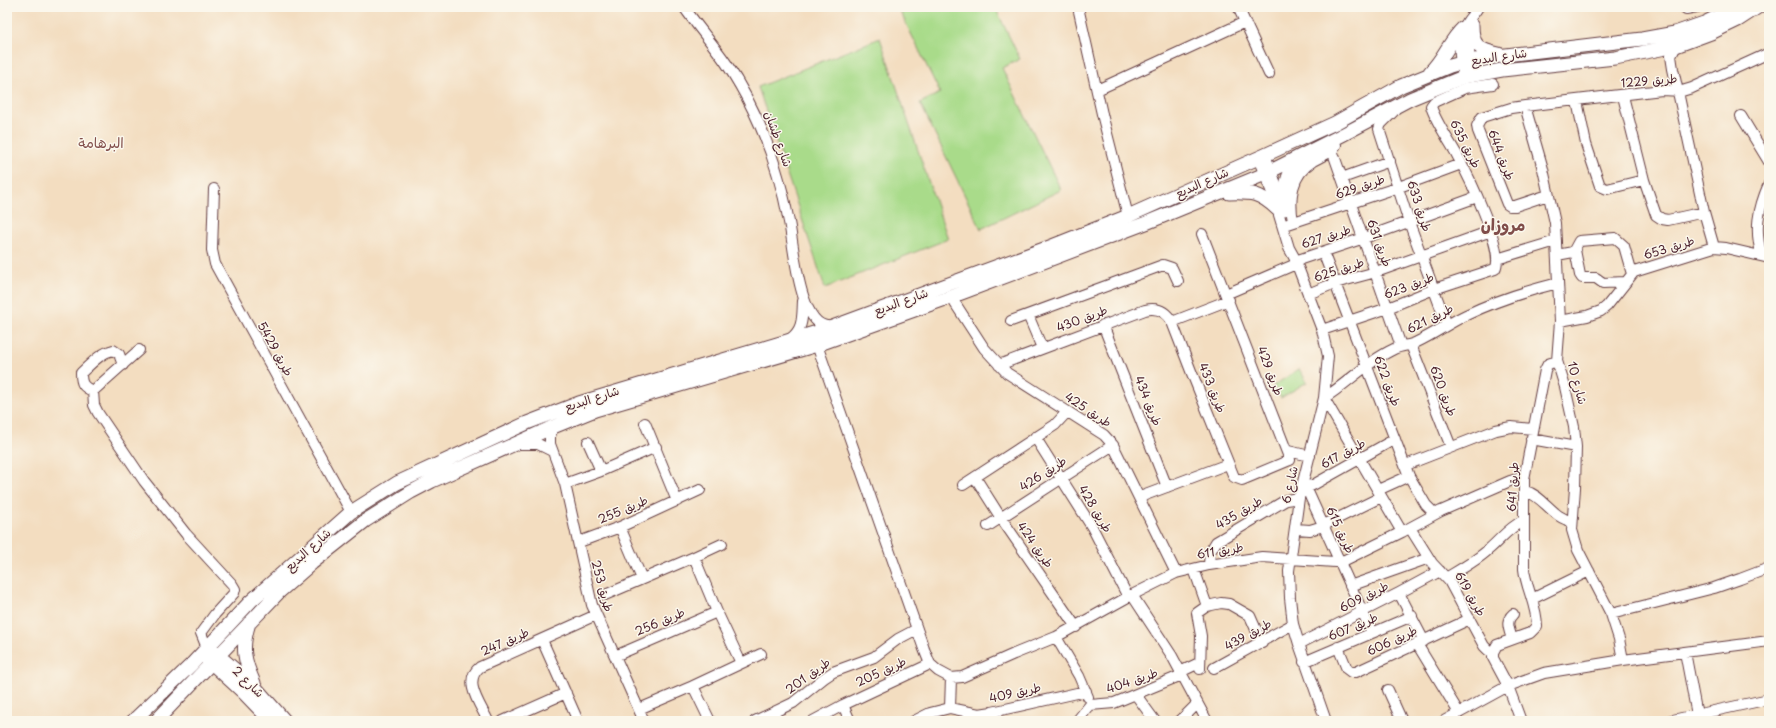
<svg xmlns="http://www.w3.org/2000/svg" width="1776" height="728" font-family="'Playpen Sans','Playpen Sans Arabic',sans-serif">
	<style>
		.green { fill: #a9db8a; stroke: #7a7d5a }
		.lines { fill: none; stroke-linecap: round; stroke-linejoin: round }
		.minor-casing { stroke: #633c41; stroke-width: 12 }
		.major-casing { stroke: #633c41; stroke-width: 15 }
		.minor { stroke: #fff; stroke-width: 10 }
		.major { stroke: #fff; stroke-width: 13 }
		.labels { text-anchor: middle; stroke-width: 3; stroke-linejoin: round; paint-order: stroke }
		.street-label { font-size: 12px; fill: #4a1f2b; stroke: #fbf7ec }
		.quarter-label { font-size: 14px; fill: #804d4a; stroke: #fbf7ec }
		.district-label { font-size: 16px; font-weight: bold; fill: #804d4a; stroke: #fbf7ec }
	</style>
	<rect width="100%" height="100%" fill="#fbf7ec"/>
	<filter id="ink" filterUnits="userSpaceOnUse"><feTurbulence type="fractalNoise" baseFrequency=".025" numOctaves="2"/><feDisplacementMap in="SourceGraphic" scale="8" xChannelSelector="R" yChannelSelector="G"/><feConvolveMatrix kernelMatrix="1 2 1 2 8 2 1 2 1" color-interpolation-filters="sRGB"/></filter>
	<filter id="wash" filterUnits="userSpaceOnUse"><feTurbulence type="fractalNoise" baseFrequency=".012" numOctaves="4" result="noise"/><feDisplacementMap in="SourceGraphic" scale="16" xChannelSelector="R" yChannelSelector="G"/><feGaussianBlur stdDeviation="0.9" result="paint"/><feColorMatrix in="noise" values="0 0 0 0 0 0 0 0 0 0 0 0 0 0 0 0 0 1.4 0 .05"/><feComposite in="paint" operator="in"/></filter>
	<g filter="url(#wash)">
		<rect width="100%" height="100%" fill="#f3ddc0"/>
		<!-- green -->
		<path class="green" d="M 898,7 L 995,7 L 1020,59 L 1002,68 L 1061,190 L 981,229 L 920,103 L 940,93 Z
			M 880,38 L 948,239 L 825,288 L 758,87 Z
			M 1299,369 L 1307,382 L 1281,398 L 1273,386 Z"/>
	</g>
	<g filter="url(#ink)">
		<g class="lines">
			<defs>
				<path id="minor" d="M 684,7 C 697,26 713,44 726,63 C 759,112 778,164 789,222 C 794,245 799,332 832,326
					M 1078,7 L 1102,114 L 1128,216
					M 1238,7 L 1269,74
					M 1684,7 L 1686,9 L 1697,7
					M 1471,31 C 1467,46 1469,60 1473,75
					M 1676,46 L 1671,56 L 1673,69 L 1704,212 L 1714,247
					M 1462,69 C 1459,53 1457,37 1467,22 C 1470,17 1475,13 1478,7
					M 1097,90 L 1245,22
					M 1623,96 L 1644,180 L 1656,215 L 1662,219 L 1668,220 L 1704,212
					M 1577,101 L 1586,144 L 1600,186 L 1607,189 L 1644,180
					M 1525,106 L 1543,169 L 1555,223 L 1560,321 L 1557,361 L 1565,387 L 1574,427 L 1576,447 L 1575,488 L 1572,530 L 1578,550 L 1611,614 L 1619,639 L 1623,660
					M 1394,111 L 1381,124 L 1379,129 L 1409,222 L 1447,325
					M 1741,116 L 1769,162
					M 1332,150 L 1401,346
					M 1265,155 L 1283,202
					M 1258,158 L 1273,195 L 1289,248 L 1294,257 L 1322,330 L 1328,356 L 1324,398 L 1299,498 L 1289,571 L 1290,598 L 1293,624 L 1299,644 L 1326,721
					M 1342,178 L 1390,161
					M 214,189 L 212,250 L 215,264 L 351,512
					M 1548,195 L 1515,206 L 1510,206 L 1507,204 L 1478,131 L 1477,126 L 1482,117 L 1511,108 L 1525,106 L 1662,90 L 1682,91 L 1692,88 L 1769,53
					M 1293,222 C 1289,198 1291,175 1313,161 C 1322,156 1331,153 1336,145
					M 1288,224 L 1399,187 L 1461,164
					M 1202,234 L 1290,460
					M 1575,250 L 1580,275 L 1582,278 L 1596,278 L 1603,283 L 1625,282
					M 1323,252 L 1409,476 L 1426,505 L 1435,514
					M 1557,255 L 1573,252 L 1579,241 L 1615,238 L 1624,246 L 1632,274
					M 1762,256 C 1754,230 1758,209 1769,184
					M 1497,259 L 1556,241
					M 1295,261 L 1364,238 L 1477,197
					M 1226,294 L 1296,264
					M 1308,294 L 1335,283 L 1376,272 L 1491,231
					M 951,297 L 984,348 L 1007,373 L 1104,435 L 1113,445 L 1176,573
					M 1028,315 L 1042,348
					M 1011,321 L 1163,265 L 1172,268 L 1178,281
					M 1560,321 L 1587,316 L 1601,311 L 1607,306 L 1634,272 L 1714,247 L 1726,248 L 1769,258
					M 1172,322 L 1229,300
					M 1103,325 L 1167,487
					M 1322,330 L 1388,308 L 1434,289 L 1495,269 C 1506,252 1467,173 1457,155 C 1450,142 1434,119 1431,106 L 1434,102 L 1465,88 L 1493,84
					M 790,339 C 804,329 802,316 803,301
					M 817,345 L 924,649 L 930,664 L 938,671 L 951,678 L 962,677 L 1014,654 L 1056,637 L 1128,597 L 1176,573 L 1209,565 L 1262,557 L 1335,562 L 1345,560 L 1402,532 L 1441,511 L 1510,481 L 1517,479 L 1524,479
					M 1411,345 L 1451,447
					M 139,350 L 93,391 L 94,405 L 98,413 L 144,481 L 186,534 L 232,584 L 235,589 L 234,593 L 215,614 L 201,633 L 205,643 L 208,646
					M 999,365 L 1145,310 C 1157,307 1166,311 1172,322 L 1191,371 L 1234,477 L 1242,480 L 1290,460
					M 93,391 C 83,387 81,384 81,373 C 91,364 100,353 113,350 L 119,354 L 123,365
					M 645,423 L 677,501
					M 553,427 L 550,436 L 550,444 L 565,484 L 592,605 L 644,721
					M 1035,437 L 1092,527 L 1128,597
					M 1531,439 L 1576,447
					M 588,442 L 601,471
					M 520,444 L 538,444 L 552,451
					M 1288,451 L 1310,456
					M 1406,465 L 1496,430 L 1511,427 L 1533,429
					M 975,477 L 1001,518 L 1076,627
					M 565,484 L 601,471 L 656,447
					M 963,485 L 1055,425 L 1067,412
					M 1301,487 L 1313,485 L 1395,439
					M 1301,489 L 1305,491 L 1309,494 L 1372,633
					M 1378,490 L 1409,476
					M 1525,491 C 1543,495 1553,519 1572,521
					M 1140,497 L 1228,464
					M 988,526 L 1113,445
					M 620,527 L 642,579
					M 1410,528 L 1432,563 L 1449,581 L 1484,646 L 1488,650 L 1493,652
					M 1296,529 L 1310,530 L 1320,527 L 1381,497
					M 1402,532 L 1324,398 C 1348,383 1368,361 1394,349 C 1401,345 1410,346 1417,342 C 1434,334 1449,323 1466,315 C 1495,301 1526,291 1558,283
					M 579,542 L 620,527 L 700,490
					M 694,557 L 717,612 L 741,663
					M 1209,565 L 1210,552 L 1216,542 L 1286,500 L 1299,498
					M 1194,569 L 1207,606
					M 1446,578 C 1461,569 1476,561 1488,550 C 1502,538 1507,529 1524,520
					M 1350,586 L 1429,558
					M 1399,593 L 1424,641
					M 605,595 L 694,557 L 722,544
					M 1132,595 L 1172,656 L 1207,721
					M 1532,599 L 1589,571
					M 1611,614 L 1714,588 L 1740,579 L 1769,568
					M 1056,637 L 1079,676 L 1088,697
					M 1512,639 C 1509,629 1505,621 1513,614
					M 542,640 L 578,721
					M 1299,644 L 1399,593 L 1440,571
					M 1417,644 L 1459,713
					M 1338,647 L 1347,669 L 1351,672 L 1356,672 L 1470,619
					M 1685,652 L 1697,715
					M 615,656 L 717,612
					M 1304,662 L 1412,616
					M 1214,668 L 1293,624
					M 1200,669 L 1201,636 L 1197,613 L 1207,606 L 1221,603 L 1229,604 L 1250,616 L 1262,643
					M 1180,672 L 1199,663
					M 693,686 L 710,721
					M 1388,690 L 1402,721
					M 1136,695 L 1155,721
					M 843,705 L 850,721
					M 950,708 L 951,678
					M 639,709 L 693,686 L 761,654
					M 488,721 C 480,704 462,681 480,667 L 596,615
					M 503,721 L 566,693
					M 755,721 L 793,703 L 824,678 L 833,672 L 874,657 L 898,639 L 917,629
					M 813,721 L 843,705 L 930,664
					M 914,721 L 930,713 L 950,708 L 979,714 L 992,712 L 1086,691
					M 1077,721 L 1090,705 L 1114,703 L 1182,675
					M 1180,721 L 1197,704
					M 1444,721 L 1508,686 L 1544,673 L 1623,660 L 1769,641
					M 1521,721 L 1508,686 L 1493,658 L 1493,652 L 1497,645 L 1530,633 L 1537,626 C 1537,606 1526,588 1524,569 L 1524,479 L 1545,370 L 1548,364 L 1557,361
					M 1668,721 L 1769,699"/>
				<path id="major" d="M 1472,25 C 1472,46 1479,50 1499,54
					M 1430,72 C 1444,59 1449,41 1463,28
					M 1229,193 C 1252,192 1260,193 1277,209
					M 1285,209 C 1285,189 1285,174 1300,159
					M 249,623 C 241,648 244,660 254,683
					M 212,650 L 255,687 L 285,721
					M 205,657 L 243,692 L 271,721
					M 133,721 L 191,665 L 251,601 L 351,512 L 397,483 L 527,423 L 579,403 L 824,330 L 1052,246 L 1128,216 L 1265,155 L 1335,123 L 1401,86 L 1450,66 L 1469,61 L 1506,55 L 1642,39 L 1675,33 L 1704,23 L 1737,7
					M 156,721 L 280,591 L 312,563 L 365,521 L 411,492 L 432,481 L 553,427 L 595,410 L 817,345 L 951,297 L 1146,223 L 1265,174 L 1342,135 L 1410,99 L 1463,77 L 1502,70 L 1615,58 L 1676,46 L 1711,33 L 1738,20 L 1758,7"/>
			</defs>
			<!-- minor casing -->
			<use href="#minor" class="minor-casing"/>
			<!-- major casing -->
			<use href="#major" class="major-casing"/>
			<!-- minor -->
			<use href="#minor" class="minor"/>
			<!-- major -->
			<use href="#major" class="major"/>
		</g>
	</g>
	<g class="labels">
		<!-- street labels -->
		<g class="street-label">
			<text transform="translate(1499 57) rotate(-8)" y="4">شارع البديع</text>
			<text transform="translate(1649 81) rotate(-5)" y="4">طريق 1229</text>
			<text transform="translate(778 139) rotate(70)" y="4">شارع طشان</text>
			<text transform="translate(1465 144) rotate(63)" y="4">طريق 635</text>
			<text transform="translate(1501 155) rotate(69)" y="4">طريق 644</text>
			<text transform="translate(1202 183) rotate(-24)" y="4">شارع البديع</text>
			<text transform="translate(1360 187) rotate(-19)" y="4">طريق 629</text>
			<text transform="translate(1419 206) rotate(72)" y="4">طريق 633</text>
			<text transform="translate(1326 237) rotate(-18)" y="4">طريق 627</text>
			<text transform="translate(1379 243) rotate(70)" y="4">طريق 631</text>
			<text transform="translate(1669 248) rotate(-17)" y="4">طريق 653</text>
			<text transform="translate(1339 270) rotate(-18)" y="4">طريق 625</text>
			<text transform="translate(1409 286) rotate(-21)" y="4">طريق 623</text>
			<text transform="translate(901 302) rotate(-20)" y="4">شارع البديع</text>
			<text transform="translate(1082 319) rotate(-21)" y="4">طريق 430</text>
			<text transform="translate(1430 319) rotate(-27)" y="4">طريق 621</text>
			<text transform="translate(275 349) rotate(61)" y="4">طريق 5429</text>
			<text transform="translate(1270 371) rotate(69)" y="4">طريق 429</text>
			<text transform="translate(1387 381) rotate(69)" y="4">طريق 622</text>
			<text transform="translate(1577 383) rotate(75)" y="4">شارع 10</text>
			<text transform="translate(1212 388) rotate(68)" y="4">طريق 433</text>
			<text transform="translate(1443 391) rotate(69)" y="4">طريق 620</text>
			<text transform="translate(592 399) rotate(-18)" y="4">شارع البديع</text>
			<text transform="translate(1148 401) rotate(68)" y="4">طريق 434</text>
			<text transform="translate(1088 410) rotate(33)" y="4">طريق 425</text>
			<text transform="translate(1343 454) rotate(-29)" y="4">طريق 617</text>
			<text transform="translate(1043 474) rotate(-33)" y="4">طريق 426</text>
			<text transform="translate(1290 485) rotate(-78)" y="4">شارع 6</text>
			<text transform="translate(1513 487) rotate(-87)" y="4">طريق 641</text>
			<text transform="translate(1095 509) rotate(59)" y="4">طريق 428</text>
			<text transform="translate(623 510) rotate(-23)" y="4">طريق 255</text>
			<text transform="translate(1239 513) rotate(-31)" y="4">طريق 435</text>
			<text transform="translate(1340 530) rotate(65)" y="4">طريق 615</text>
			<text transform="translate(1035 545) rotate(55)" y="4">طريق 424</text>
			<text transform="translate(308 550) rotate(-42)" y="4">شارع البديع</text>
			<text transform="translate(1220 551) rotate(-10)" y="4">طريق 611</text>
			<text transform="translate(602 586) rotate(75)" y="4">طريق 253</text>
			<text transform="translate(1470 594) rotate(60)" y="4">طريق 619</text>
			<text transform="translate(1364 597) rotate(-27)" y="4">طريق 609</text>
			<text transform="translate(660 622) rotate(-23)" y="4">طريق 256</text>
			<text transform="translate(1353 627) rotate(-23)" y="4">طريق 607</text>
			<text transform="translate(1248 635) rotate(-29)" y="4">طريق 439</text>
			<text transform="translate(1392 641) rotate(-25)" y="4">طريق 606</text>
			<text transform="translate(505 642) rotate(-24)" y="4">طريق 247</text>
			<text transform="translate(881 672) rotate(-25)" y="4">طريق 205</text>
			<text transform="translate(808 676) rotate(-36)" y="4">طريق 201</text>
			<text transform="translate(1132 681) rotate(-19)" y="4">طريق 404</text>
			<text transform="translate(248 682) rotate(44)" y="4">شارع 2</text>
			<text transform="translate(1015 693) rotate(-13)" y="4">طريق 409</text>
		</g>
		<!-- quarter labels -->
		<g class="quarter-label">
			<text x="101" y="148">البرهامة</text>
		</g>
		<!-- district labels -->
		<g class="district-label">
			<text x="1503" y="231">مروزان</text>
		</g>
	</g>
	<!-- margin -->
	<rect width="1776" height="728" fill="none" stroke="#fbf7ec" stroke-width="24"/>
</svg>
